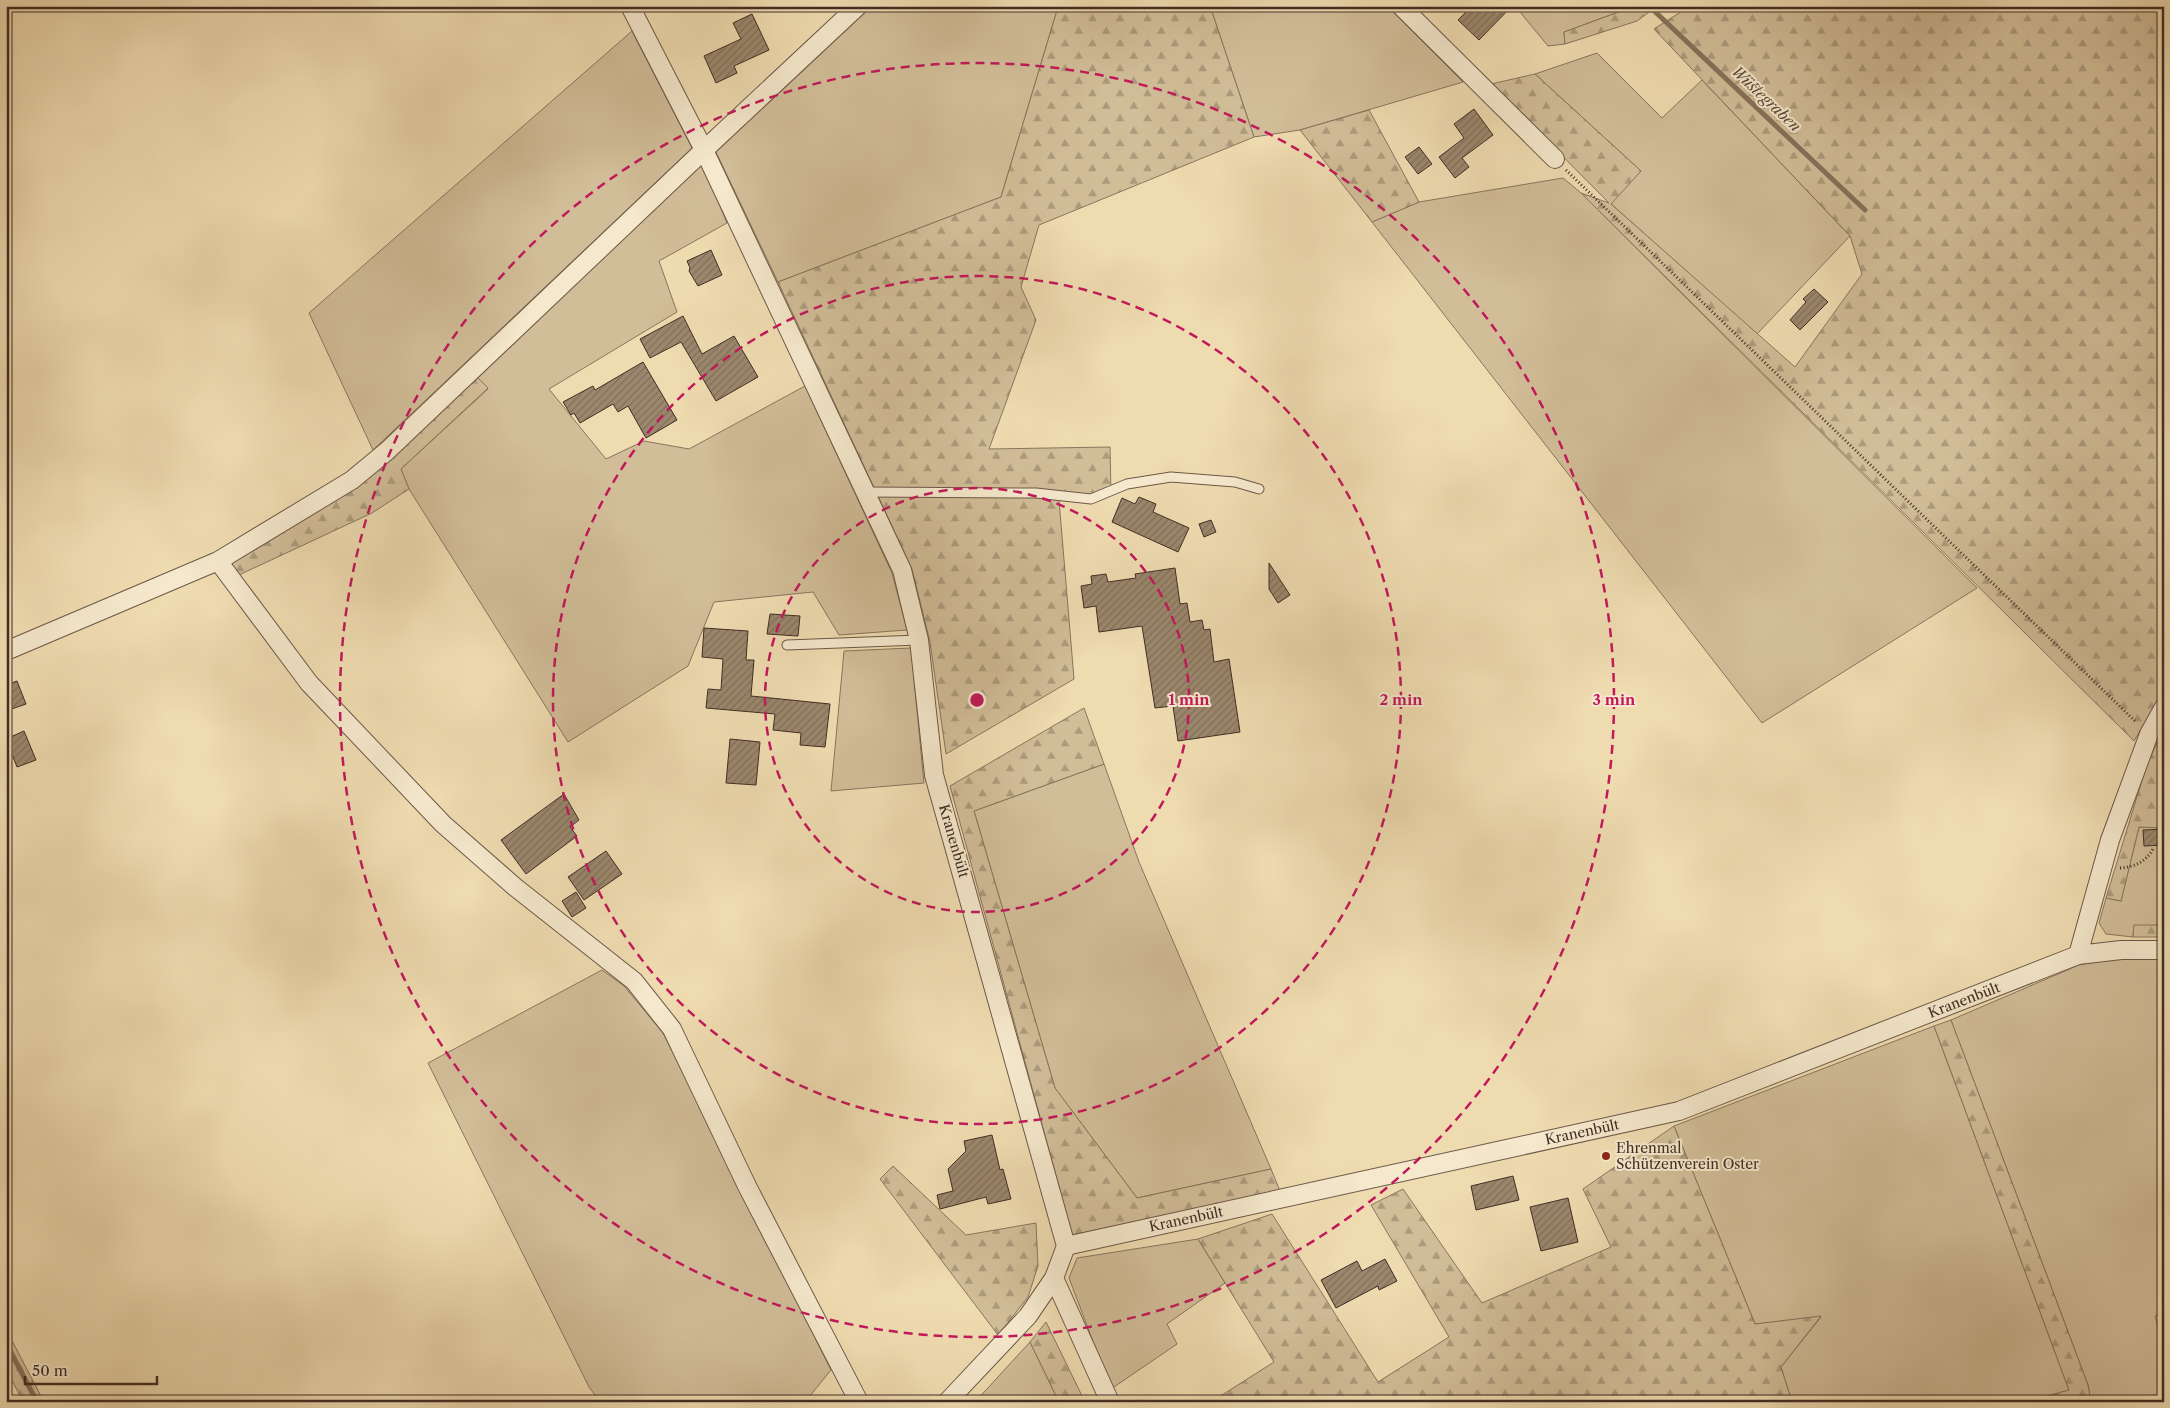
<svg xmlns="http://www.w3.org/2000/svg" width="2170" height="1408" font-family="'Libre Caslon Text',serif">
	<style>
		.green { fill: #d1bd98; stroke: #89755e }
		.forest { fill: url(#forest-firs); stroke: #89755e }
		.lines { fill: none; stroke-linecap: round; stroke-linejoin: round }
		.stream { stroke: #86725c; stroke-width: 5 }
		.building { fill: url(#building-hatch); stroke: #412d25 }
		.service-casing { stroke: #6c5848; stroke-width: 11 }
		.minor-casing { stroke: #6c5848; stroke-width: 20 }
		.path { stroke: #412d25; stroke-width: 3; stroke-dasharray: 1 2.5; stroke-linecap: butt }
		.service { stroke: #f5e8cc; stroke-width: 9 }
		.minor { stroke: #f5e8cc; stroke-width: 18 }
		.ring { fill: none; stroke: #c2185b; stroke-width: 2.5; stroke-dasharray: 9 6 }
		.poi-dot { fill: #8f2418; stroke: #f5e8cc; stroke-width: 2 }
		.labels { text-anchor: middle; stroke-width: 4; stroke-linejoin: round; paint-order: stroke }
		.street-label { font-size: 14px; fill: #412d25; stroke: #f5e8cc }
		.poi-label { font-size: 14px; fill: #412d25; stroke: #f5e8cc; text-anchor: start }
		.water-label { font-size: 15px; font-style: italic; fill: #5e4a3c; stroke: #f5e8cc }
		.centre { fill: #c2185b; stroke: #f5e8cc; stroke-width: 2.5 }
		.ring-label { font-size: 15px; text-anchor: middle; font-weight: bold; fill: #c2185b; stroke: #f5e8cc; stroke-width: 4; stroke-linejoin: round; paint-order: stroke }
	</style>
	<defs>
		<pattern id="forest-firs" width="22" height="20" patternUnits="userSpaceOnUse" patternTransform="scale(1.25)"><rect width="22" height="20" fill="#d1bd98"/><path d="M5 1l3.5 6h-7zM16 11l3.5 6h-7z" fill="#ab9a7c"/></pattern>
		<pattern id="building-hatch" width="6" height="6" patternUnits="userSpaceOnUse" patternTransform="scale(1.25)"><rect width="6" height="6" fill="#9b876d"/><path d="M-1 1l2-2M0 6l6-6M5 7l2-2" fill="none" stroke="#806f59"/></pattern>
	</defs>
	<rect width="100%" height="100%" fill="#efdbb0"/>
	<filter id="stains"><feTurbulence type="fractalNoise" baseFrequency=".004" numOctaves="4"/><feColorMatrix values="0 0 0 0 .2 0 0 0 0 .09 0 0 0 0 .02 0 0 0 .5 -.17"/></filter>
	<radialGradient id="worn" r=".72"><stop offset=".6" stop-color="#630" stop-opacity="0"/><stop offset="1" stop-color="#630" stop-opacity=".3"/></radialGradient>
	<!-- green -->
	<path class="green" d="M 872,6 L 1060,6 L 1058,7 L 1001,197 L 778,282 L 716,152 Z
		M 1210,6 L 1387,6 L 1463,82 L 1300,130 L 1254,137 Z
		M 1526,6 L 1635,6 L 1564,32 L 1565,44 L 1548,46 L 1520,12 Z
		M 632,31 L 692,148 L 373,450 L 309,313 Z
		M 1597,53 L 1662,118 L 1702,80 L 1850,236 L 1757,334 L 1610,203 L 1641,171 L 1535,74 Z
		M 702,163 L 727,223 L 659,261 L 677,312 L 549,389 L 606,459 L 644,441 L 689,449 L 805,386 L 892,573 L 907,630 L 839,635 L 813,592 L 714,602 L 688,666 L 568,742 L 409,489 L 401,469 L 488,389 L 476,376 Z
		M 1563,178 L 1581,193 L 1977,588 L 1762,723 L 1372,222 L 1419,202 Z
		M 911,648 L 924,783 L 831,791 L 844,651 Z
		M 1104,764 L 1139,862 L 1271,1169 L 1137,1198 L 1055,1088 L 974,811 Z
		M 2139,827 L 2164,828 L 2164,925 L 2134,926 L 2133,937 L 2106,934 L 2099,923 L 2106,898 L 2121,901 Z
		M 2123,957 L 2164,958 L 2164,1313 L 2155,1316 L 2164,1347 L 2164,1402 L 2091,1402 L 2088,1385 L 1951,1020 L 2079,965 Z
		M 602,970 L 624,986 L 663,1033 L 831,1370 L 805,1402 L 600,1402 L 589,1387 L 428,1063 Z
		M 1934,1026 L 2069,1390 L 2026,1402 L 1792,1402 L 1781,1367 L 1821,1317 L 1755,1324 L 1674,1126 Z
		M 1198,1239 L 1225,1283 L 1167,1324 L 1177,1344 L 1111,1389 L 1069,1278 L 1077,1258 Z
		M 1030,1342 L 1059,1402 L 975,1402 Z"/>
	<!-- forest -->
	<path class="forest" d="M 1210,6 L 1254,137 L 1039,225 L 1021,287 L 1036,320 L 989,449 L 1110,447 L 1111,494 L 1059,500 L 1074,679 L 946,754 L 930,642 L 912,569 L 778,282 L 1001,197 L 1058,7 Z
		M 1635,6 L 1657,6 L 1637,21 L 1565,44 L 1564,32 Z
		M 1690,6 L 2164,6 L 2164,690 L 2134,741 L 1581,193 L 1609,203 L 1491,84 L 1535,74 L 1641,171 L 1611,204 L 1795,367 L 1862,274 L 1850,236 L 1654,29 Z
		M 1369,110 L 1419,202 L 1372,222 L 1300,130 Z
		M 476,376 L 488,388 L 401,469 L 409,489 L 372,513 L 239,575 L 230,563 Z
		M 1084,708 L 1104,764 L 974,811 L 1055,1088 L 1137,1198 L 1271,1169 L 1280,1191 L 1072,1235 L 950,786 Z
		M 2164,728 L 2164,828 L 2139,827 L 2121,901 L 2106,898 L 2147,764 Z
		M 2134,925 L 2164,925 L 2164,937 L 2133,937 Z
		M 1951,1020 L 2088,1385 L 2091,1402 L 2026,1402 L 2069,1390 L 1934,1026 Z
		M 1674,1126 L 1755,1324 L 1821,1316 L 1781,1367 L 1792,1402 L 1211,1402 L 1274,1362 L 1198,1239 L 1272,1214 L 1378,1382 L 1449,1337 L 1371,1205 L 1403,1189 L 1482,1303 L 1611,1247 L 1583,1189 Z
		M 893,1166 L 966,1235 L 1036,1223 L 1038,1266 L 1028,1297 L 998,1335 L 880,1179 Z
		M 1046,1322 L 1085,1402 L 1059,1402 L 1030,1342 Z
		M 6,1329 L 44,1402 L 23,1402 L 6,1368 Z"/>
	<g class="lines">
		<!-- stream -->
		<path class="stream" d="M 1649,6 L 1865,210
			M 6,1343 L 37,1402"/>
	</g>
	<!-- building -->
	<path class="building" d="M 1472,6 L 1512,6 L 1479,40 L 1458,20 Z
		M 752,14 L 769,50 L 734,66 L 737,73 L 716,83 L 704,56 L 741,39 L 733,23 Z
		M 1474,109 L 1493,135 L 1462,158 L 1469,167 L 1455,178 L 1439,157 L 1464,138 L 1454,124 Z
		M 1419,147 L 1432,164 L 1418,174 L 1405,157 Z
		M 711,250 L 722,275 L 698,286 L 689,271 L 690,268 L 687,261 Z
		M 1814,289 L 1828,302 L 1800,330 L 1790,320 L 1806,302 L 1803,299 Z
		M 683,316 L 702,354 L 734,336 L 758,377 L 716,401 L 681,342 L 650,358 L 640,339 Z
		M 643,362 L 677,420 L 646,438 L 628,406 L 618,412 L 613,404 L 580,423 L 574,413 L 571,415 L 563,402 L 593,386 L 595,390 Z
		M 1139,497 L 1156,504 L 1153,512 L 1189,528 L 1178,552 L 1112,522 L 1122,498 L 1135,504 Z
		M 1211,520 L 1216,532 L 1204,537 L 1199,524 Z
		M 1269,563 L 1290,595 L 1278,603 L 1269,589 Z
		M 1175,568 L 1180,604 L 1187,603 L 1190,622 L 1202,620 L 1204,630 L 1210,629 L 1214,662 L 1229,659 L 1240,732 L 1178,741 L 1173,706 L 1155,708 L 1142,626 L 1099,632 L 1096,606 L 1084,608 L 1081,586 L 1092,584 L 1091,576 L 1106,574 L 1108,582 L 1136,578 L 1135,574 Z
		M 770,614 L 800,616 L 798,636 L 767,634 Z
		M 704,628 L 748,631 L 746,660 L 754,660 L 751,696 L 830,704 L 825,747 L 800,745 L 801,733 L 773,730 L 775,714 L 706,708 L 708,689 L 721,690 L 723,659 L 702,657 Z
		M 17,681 L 26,704 L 6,711 L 6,685 Z
		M 24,731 L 36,760 L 17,767 L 6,739 Z
		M 730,739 L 760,742 L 756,785 L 726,783 Z
		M 564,794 L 579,820 L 570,827 L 577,836 L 526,874 L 501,840 Z
		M 2164,829 L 2164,845 L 2144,846 L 2143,830 Z
		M 606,851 L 622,874 L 584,900 L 568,877 Z
		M 576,892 L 586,908 L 572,917 L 562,901 Z
		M 992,1135 L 1000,1170 L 1003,1169 L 1011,1199 L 988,1204 L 986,1197 L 940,1209 L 937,1195 L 953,1191 L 948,1169 L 966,1151 L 964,1141 Z
		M 1513,1176 L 1519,1200 L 1476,1210 L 1471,1186 Z
		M 1568,1198 L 1578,1242 L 1541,1251 L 1530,1207 Z
		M 1385,1259 L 1397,1281 L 1379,1290 L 1378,1286 L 1336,1308 L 1321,1280 L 1357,1261 L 1362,1271 Z"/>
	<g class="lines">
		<defs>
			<path id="service" d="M 866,492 L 1036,493 L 1091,499 L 1127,484 L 1171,477 L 1235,482 L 1259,489
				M 787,645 L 919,640"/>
			<path id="minor" d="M 630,6 L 704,150 L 902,570 L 919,640 L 934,775 L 1066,1246 L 1054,1278 L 1028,1316 L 947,1402
				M 1401,6 L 1555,159
				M 218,561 L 309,683 L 443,824 L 515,887 L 634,981 L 672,1029 L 747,1186 L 859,1402
				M 6,651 L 218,561 L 352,480 L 387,451 L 704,150 L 858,6
				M 2078,955 L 2110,840 L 2149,734 L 2164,707
				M 1066,1246 L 1679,1111 L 2078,955 L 2121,950 L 2164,950
				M 1054,1278 L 1110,1402"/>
		</defs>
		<!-- service casing -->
		<use href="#service" class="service-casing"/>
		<!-- minor casing -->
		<use href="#minor" class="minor-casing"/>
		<!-- path -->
		<path class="path" d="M 1566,170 L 2136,722
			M 2120,868 C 2134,867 2146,862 2153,849"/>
		<!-- service -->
		<use href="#service" class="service"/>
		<!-- minor -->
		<use href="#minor" class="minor"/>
	</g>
	<!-- distance rings -->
	<g class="ring">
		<circle cx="977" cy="700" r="212"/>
		<circle cx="977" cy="700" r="424"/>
		<circle cx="977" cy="700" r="637"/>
	</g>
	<!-- markers -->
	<circle class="poi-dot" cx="1606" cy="1156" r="5"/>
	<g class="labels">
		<!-- street labels -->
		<g class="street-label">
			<text transform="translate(954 841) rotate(74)" y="5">Kranenbült</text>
			<text transform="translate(1964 1000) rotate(-21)" y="5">Kranenbült</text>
			<text transform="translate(1582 1132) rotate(-12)" y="5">Kranenbült</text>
			<text transform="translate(1186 1219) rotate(-12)" y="5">Kranenbült</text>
		</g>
		<!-- poi labels -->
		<g class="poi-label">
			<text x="1616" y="1153">Ehrenmal<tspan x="1616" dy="16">Schützenverein Oster</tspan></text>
		</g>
		<!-- water labels -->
		<g class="water-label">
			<text transform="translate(1766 99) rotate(43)" y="5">Wüstegraben</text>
		</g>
	</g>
	<circle cx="977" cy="700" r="8" class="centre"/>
	<g class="ring-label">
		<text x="1189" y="705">1 min</text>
		<text x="1401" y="705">2 min</text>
		<text x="1614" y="705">3 min</text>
	</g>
	<!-- margin -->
	<rect width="2170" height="1408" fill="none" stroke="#efdbb0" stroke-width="25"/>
	<rect x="8" y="8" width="2155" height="1393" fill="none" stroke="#412d25" stroke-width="2.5"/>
	<rect x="12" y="12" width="2145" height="1383" fill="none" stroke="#412d25"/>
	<!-- scale -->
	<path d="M25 1376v8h132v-8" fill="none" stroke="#412d25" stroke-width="2.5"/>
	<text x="32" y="1376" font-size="15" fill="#412d25" stroke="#f5e8cc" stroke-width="4" paint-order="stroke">50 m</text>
	<rect width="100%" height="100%" filter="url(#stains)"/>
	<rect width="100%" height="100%" fill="url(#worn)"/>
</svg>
